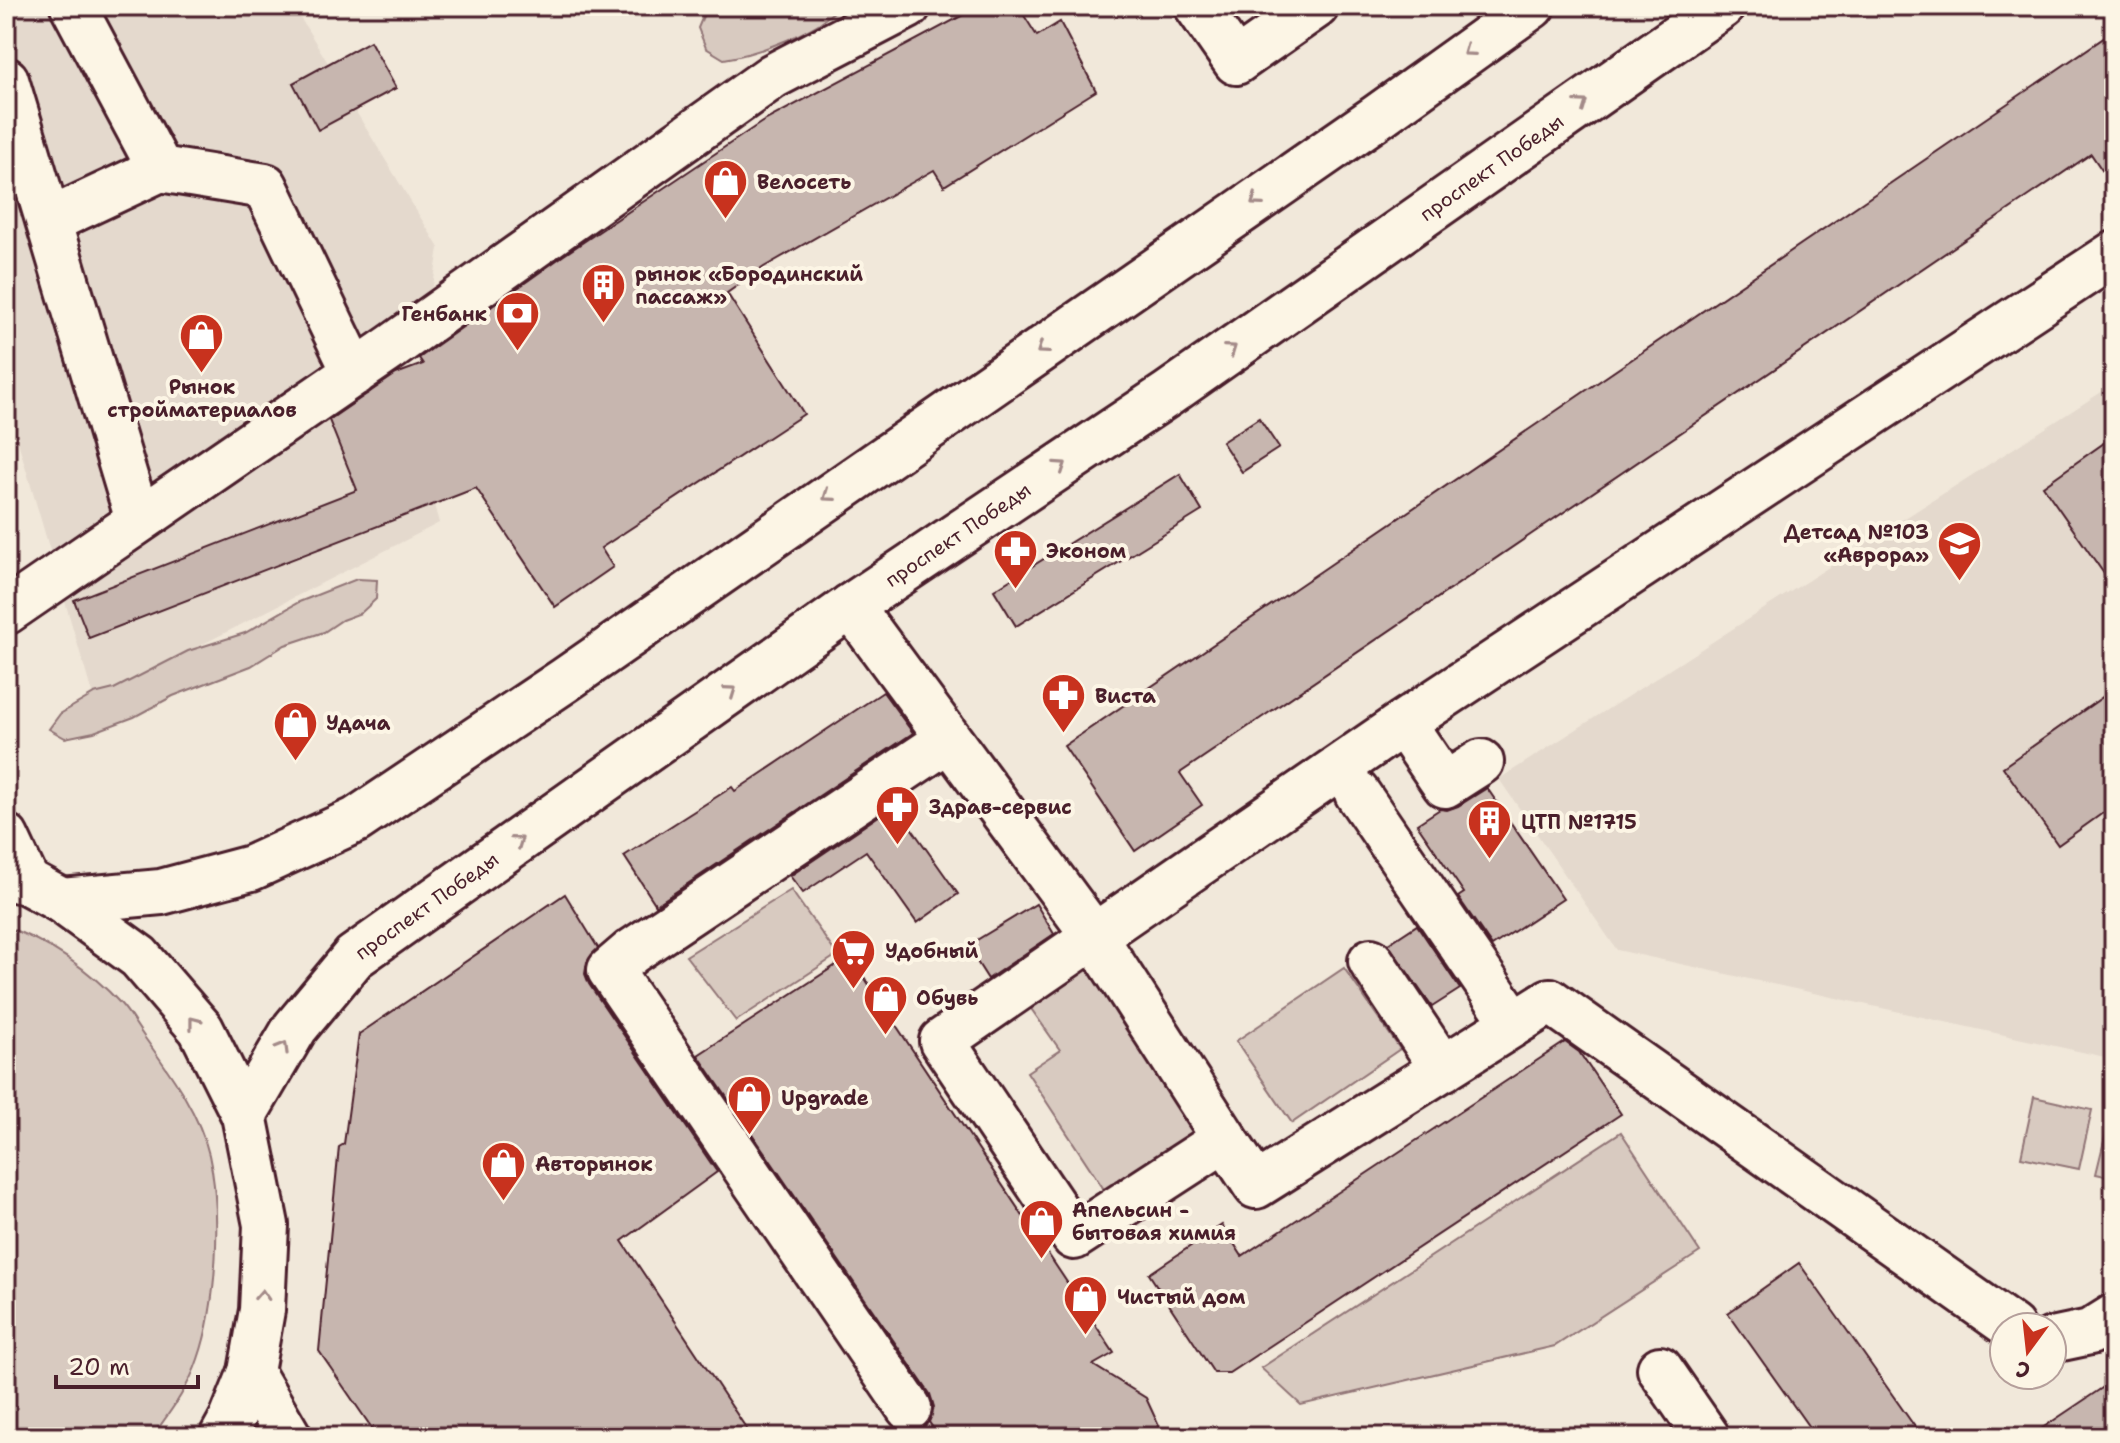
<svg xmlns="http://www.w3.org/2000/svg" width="2120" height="1443" font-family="'Shantell Sans',sans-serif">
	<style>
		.built { fill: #e4d9cd }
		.green { fill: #d8cac0; stroke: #917476; stroke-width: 2 }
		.building { fill: #c7b6af; stroke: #4a1f2b; stroke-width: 2 }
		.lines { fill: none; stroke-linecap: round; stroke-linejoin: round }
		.minor-casing { stroke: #4a1f2b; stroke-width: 50 }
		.major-casing { stroke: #4a1f2b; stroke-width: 50 }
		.minor { stroke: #fcf5e5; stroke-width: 44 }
		.major { stroke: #fcf5e5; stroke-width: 44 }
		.oneway { stroke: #a38a88 }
		.labels { text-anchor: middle; stroke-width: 8; stroke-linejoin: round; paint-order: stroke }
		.street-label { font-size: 20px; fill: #4a1f2b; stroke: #fcf5e5 }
		.poi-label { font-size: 20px; font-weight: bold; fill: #4a1f2b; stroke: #fcf5e5; text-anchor: start }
	</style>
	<rect width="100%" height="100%" fill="#f1e8da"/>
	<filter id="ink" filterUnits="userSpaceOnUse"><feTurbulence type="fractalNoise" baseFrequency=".0125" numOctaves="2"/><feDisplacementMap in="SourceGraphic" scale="16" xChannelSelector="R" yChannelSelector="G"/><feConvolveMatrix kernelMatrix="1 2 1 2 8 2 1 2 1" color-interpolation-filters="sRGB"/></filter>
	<g filter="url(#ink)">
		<!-- built -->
		<path class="built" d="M 6,6 L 293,6 L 328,63 L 293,83 L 318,129 L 355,110 L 439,248 L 433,286 L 386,329 L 439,523 L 94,700 L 6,401 Z
			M 2114,384 L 2114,1059 L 1617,950 L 1499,779 Z"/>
		<!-- green -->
		<path class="green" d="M 711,6 L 846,6 C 835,9 829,16 820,23 C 794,39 753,55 724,59 L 706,48 L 698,28 L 706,9 Z
			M 357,579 L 377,580 L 376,599 L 361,613 L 342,620 L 324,632 L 285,645 L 251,666 L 173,696 L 134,717 L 94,732 L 65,738 L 49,729 L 60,714 L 94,694 L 114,689 L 188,651 L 245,633 L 299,602 Z
			M 791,890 L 837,955 L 736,1021 L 686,956 Z
			M 6,927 C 49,942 90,970 121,1004 C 130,1014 137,1027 145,1038 C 170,1073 199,1112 209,1155 C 222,1211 217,1305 198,1359 C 188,1389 170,1412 152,1437 L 6,1437 Z
			M 1090,961 L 1204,1134 L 1109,1197 L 1027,1072 L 1060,1050 L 1025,1000 Z
			M 1344,968 L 1400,1049 L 1292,1123 L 1236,1041 Z
			M 2034,1097 L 2092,1110 L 2079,1169 L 2021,1157 Z
			M 2111,1112 L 2114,1113 L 2114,1178 L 2096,1174 Z
			M 1621,1132 L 1700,1252 L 1555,1346 L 1301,1405 L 1261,1368 Z"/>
		<!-- building -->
		<path class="building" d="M 980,6 L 1018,6 L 1037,36 L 1060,22 L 1096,91 L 944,186 L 934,170 L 764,267 L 727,293 L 804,414 L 601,548 L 613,567 L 555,607 L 476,488 L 89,638 L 74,600 L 357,490 L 329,420 L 396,374 L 423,364 L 419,358 L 564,255 L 762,122 Z
			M 2114,31 L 2114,188 L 2091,154 L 1180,773 L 1202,805 L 1135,851 L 1064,746 Z
			M 370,41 L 396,88 L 318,130 L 293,83 Z
			M 1259,418 L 1279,448 L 1242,472 L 1222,442 Z
			M 2114,436 L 2114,588 L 2043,486 Z
			M 1180,474 L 1202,511 L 1016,626 L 994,590 Z
			M 2114,689 L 2114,805 L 2058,845 L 2003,767 Z
			M 883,692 L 913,733 L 656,905 L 624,856 L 732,787 L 735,791 Z
			M 1487,788 L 1563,899 L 1492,946 L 1458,897 L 1464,893 L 1417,824 L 1440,809 L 1447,810 L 1458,806 Z
			M 895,805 L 958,894 L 917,923 L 866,851 L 803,893 L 790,876 Z
			M 565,894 L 598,948 L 587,962 L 585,974 L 589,984 L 717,1172 L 622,1241 L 752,1437 L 378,1437 L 319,1351 L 339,1147 L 344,1144 L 359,1034 Z
			M 1036,904 L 1054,934 L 988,979 L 967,946 Z
			M 1417,925 L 1460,989 L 1432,1007 L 1388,944 Z
			M 850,956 L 1114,1353 L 1093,1365 L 1146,1398 L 1164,1437 L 939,1437 L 929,1422 L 934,1407 L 930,1394 L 698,1055 Z
			M 1565,1042 L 1579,1052 L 1621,1114 L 1229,1373 L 1214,1373 L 1149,1274 L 1222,1225 L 1242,1256 Z
			M 1799,1263 L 1851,1336 L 1922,1437 L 1816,1437 L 1728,1313 Z
			M 2114,1380 L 2114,1437 L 2029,1437 Z"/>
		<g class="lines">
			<defs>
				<path id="minor" d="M 73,6 L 160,169 L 265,186 L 355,373
					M 1197,6 L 1236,62 L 1316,6
					M 6,80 L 138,520
					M 49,221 L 160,169
					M 851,606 L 1095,937 L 1225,1139
					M 6,612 L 392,347 L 773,76 L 908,6
					M 1403,723 L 1445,785 L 1481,762
					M 1357,793 L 1514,1023
					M 1371,961 L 1443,1069
					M 2012,1327 L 1550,1001 L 1256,1186 L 1225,1139 L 1074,1237 L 942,1041 L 1403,723 L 2114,254
					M 2052,1340 L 2090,1332 L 2114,1317
					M 1660,1369 L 1707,1437
					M 251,1372 L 289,1437
					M 909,1408 L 610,970 L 631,952 L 949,739"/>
				<g id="major">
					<path d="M 6,837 L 27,882"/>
					<path d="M 6,877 L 27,882 L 62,901 L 139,957 L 201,1029 L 244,1115 L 266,1225 L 262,1310 L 251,1372 L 232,1419 L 222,1437"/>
					<path d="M 62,901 L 161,892 L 251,868 L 356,820 L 565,680 L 1377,117 L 1532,6"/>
					<path id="s1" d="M 244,1115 L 295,1028 L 354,957 L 851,606 L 1168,394 L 1722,6"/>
				</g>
			</defs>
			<!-- minor casing -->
			<use href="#minor" class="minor-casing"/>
			<!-- major casing -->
			<use href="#major" class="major-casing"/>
			<!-- minor -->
			<use href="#minor" class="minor"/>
			<!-- major -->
			<use href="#major" class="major"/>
		</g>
		<!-- one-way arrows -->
		<defs><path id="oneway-chevron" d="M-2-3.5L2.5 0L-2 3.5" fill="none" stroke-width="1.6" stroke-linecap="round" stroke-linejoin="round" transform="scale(2)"/></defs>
		<g class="oneway">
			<use href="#oneway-chevron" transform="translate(1468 51) rotate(144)"/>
			<use href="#oneway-chevron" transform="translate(1582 104) rotate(-35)"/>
			<use href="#oneway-chevron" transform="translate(1256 201) rotate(145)"/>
			<use href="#oneway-chevron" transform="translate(1042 349) rotate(145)"/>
			<use href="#oneway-chevron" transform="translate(1231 349) rotate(-35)"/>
			<use href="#oneway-chevron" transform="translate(1061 466) rotate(-34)"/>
			<use href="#oneway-chevron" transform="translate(828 496) rotate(145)"/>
			<use href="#oneway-chevron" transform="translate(731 691) rotate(-35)"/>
			<use href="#oneway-chevron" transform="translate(518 841) rotate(-35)"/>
			<use href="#oneway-chevron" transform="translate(194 1022) rotate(-128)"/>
			<use href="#oneway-chevron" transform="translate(283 1047) rotate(-60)"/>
			<use href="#oneway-chevron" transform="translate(262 1295) rotate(-87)"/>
		</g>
	</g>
	<!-- icons -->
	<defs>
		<symbol id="shop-pin" viewBox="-11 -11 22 30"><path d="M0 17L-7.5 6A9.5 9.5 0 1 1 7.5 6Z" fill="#c8321e" stroke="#fcf5e5"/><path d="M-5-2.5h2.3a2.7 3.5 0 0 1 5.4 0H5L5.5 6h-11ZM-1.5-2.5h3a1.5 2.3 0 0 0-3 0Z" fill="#fff"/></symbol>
		<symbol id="building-pin" viewBox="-11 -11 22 30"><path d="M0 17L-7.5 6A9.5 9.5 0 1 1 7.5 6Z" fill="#c8321e" stroke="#fcf5e5"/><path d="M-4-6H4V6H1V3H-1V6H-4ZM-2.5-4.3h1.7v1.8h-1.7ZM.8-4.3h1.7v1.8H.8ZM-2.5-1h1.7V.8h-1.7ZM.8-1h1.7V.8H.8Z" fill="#fff"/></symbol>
		<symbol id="bank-pin" viewBox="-11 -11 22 30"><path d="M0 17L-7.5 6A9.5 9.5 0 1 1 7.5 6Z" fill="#c8321e" stroke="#fcf5e5"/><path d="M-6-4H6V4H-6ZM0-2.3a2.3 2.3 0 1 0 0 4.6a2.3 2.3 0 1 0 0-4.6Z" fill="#fff"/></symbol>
		<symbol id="school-pin" viewBox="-11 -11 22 30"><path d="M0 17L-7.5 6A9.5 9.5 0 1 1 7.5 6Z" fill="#c8321e" stroke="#fcf5e5"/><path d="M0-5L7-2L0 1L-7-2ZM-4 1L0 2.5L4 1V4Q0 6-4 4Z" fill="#fff"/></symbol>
		<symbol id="pharmacy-pin" viewBox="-11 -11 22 30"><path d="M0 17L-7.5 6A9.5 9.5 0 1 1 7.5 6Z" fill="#c8321e" stroke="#fcf5e5"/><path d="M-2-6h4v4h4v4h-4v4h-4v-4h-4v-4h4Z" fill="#fff"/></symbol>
		<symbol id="supermarket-pin" viewBox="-11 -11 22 30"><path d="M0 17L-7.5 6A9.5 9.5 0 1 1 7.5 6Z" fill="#c8321e" stroke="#fcf5e5"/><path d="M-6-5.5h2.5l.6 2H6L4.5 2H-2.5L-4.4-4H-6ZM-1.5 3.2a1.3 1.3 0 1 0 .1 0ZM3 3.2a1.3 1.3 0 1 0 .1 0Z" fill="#fff"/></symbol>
	</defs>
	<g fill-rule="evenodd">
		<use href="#shop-pin" x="700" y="156" width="51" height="69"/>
		<use href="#building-pin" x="578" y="260" width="51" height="69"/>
		<use href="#bank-pin" x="492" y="288" width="51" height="69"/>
		<use href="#shop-pin" x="176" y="310" width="51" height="69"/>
		<use href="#school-pin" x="1934" y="518" width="51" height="69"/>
		<use href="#pharmacy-pin" x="990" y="526" width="51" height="69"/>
		<use href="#pharmacy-pin" x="1038" y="670" width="51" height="69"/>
		<use href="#shop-pin" x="270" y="698" width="51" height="69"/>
		<use href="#pharmacy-pin" x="872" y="782" width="51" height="69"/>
		<use href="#building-pin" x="1464" y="796" width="51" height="69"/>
		<use href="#supermarket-pin" x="828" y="926" width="51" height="69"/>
		<use href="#shop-pin" x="860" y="972" width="51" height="69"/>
		<use href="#shop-pin" x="724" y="1072" width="51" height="69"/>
		<use href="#shop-pin" x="478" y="1138" width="51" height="69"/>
		<use href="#shop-pin" x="1016" y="1196" width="51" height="69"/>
		<use href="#shop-pin" x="1060" y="1272" width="51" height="69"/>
	</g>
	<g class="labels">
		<!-- street labels -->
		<g class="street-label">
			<text dy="7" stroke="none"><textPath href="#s1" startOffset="1578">проспект Победы</textPath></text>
			<text dy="7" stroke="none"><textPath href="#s1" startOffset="930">проспект Победы</textPath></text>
			<text dy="7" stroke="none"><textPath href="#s1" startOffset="282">проспект Победы</textPath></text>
		</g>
		<!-- poi labels -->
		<g class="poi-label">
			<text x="757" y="189">Велосеть</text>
			<text x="635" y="281">рынок «Бородинский<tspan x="635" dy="23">пассаж»</tspan></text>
			<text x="487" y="321" text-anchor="end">Генбанк</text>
			<text x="202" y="394" text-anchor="middle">Рынок<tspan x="202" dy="23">стройматериалов</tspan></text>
			<text x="1929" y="539" text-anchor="end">Детсад №103<tspan x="1929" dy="23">«Аврора»</tspan></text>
			<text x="1046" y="558">Эконом</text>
			<text x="1095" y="703">Виста</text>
			<text x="326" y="730">Удача</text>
			<text x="929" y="814">Здрав-сервис</text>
			<text x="1521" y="829">ЦТП №1715</text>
			<text x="885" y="958">Удобный</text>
			<text x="916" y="1005">Обувь</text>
			<text x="781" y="1105">Upgrade</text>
			<text x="535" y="1171">Авторынок</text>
			<text x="1072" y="1217">Апельсин -<tspan x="1072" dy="23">бытовая химия</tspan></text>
			<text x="1117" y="1304">Чистый дом</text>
		</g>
	</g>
	<!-- margin -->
	<rect width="2120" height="1443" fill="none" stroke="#fcf5e5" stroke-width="32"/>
	<rect x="16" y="16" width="2088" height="1411" fill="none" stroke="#4a1f2b" stroke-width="3" filter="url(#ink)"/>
	<!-- north arrow -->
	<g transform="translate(2028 1351) rotate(195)"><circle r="38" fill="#fcf5e5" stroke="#b59f9b" stroke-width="2"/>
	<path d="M0-6L14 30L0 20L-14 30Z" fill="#c8321e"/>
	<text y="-12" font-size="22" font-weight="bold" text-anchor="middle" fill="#4a1f2b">С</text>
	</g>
	<!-- scale -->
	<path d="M56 1375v12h142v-12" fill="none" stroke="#4a1f2b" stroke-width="4"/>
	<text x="68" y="1375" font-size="24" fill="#4a1f2b" stroke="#fcf5e5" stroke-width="6" paint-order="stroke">20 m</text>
</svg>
